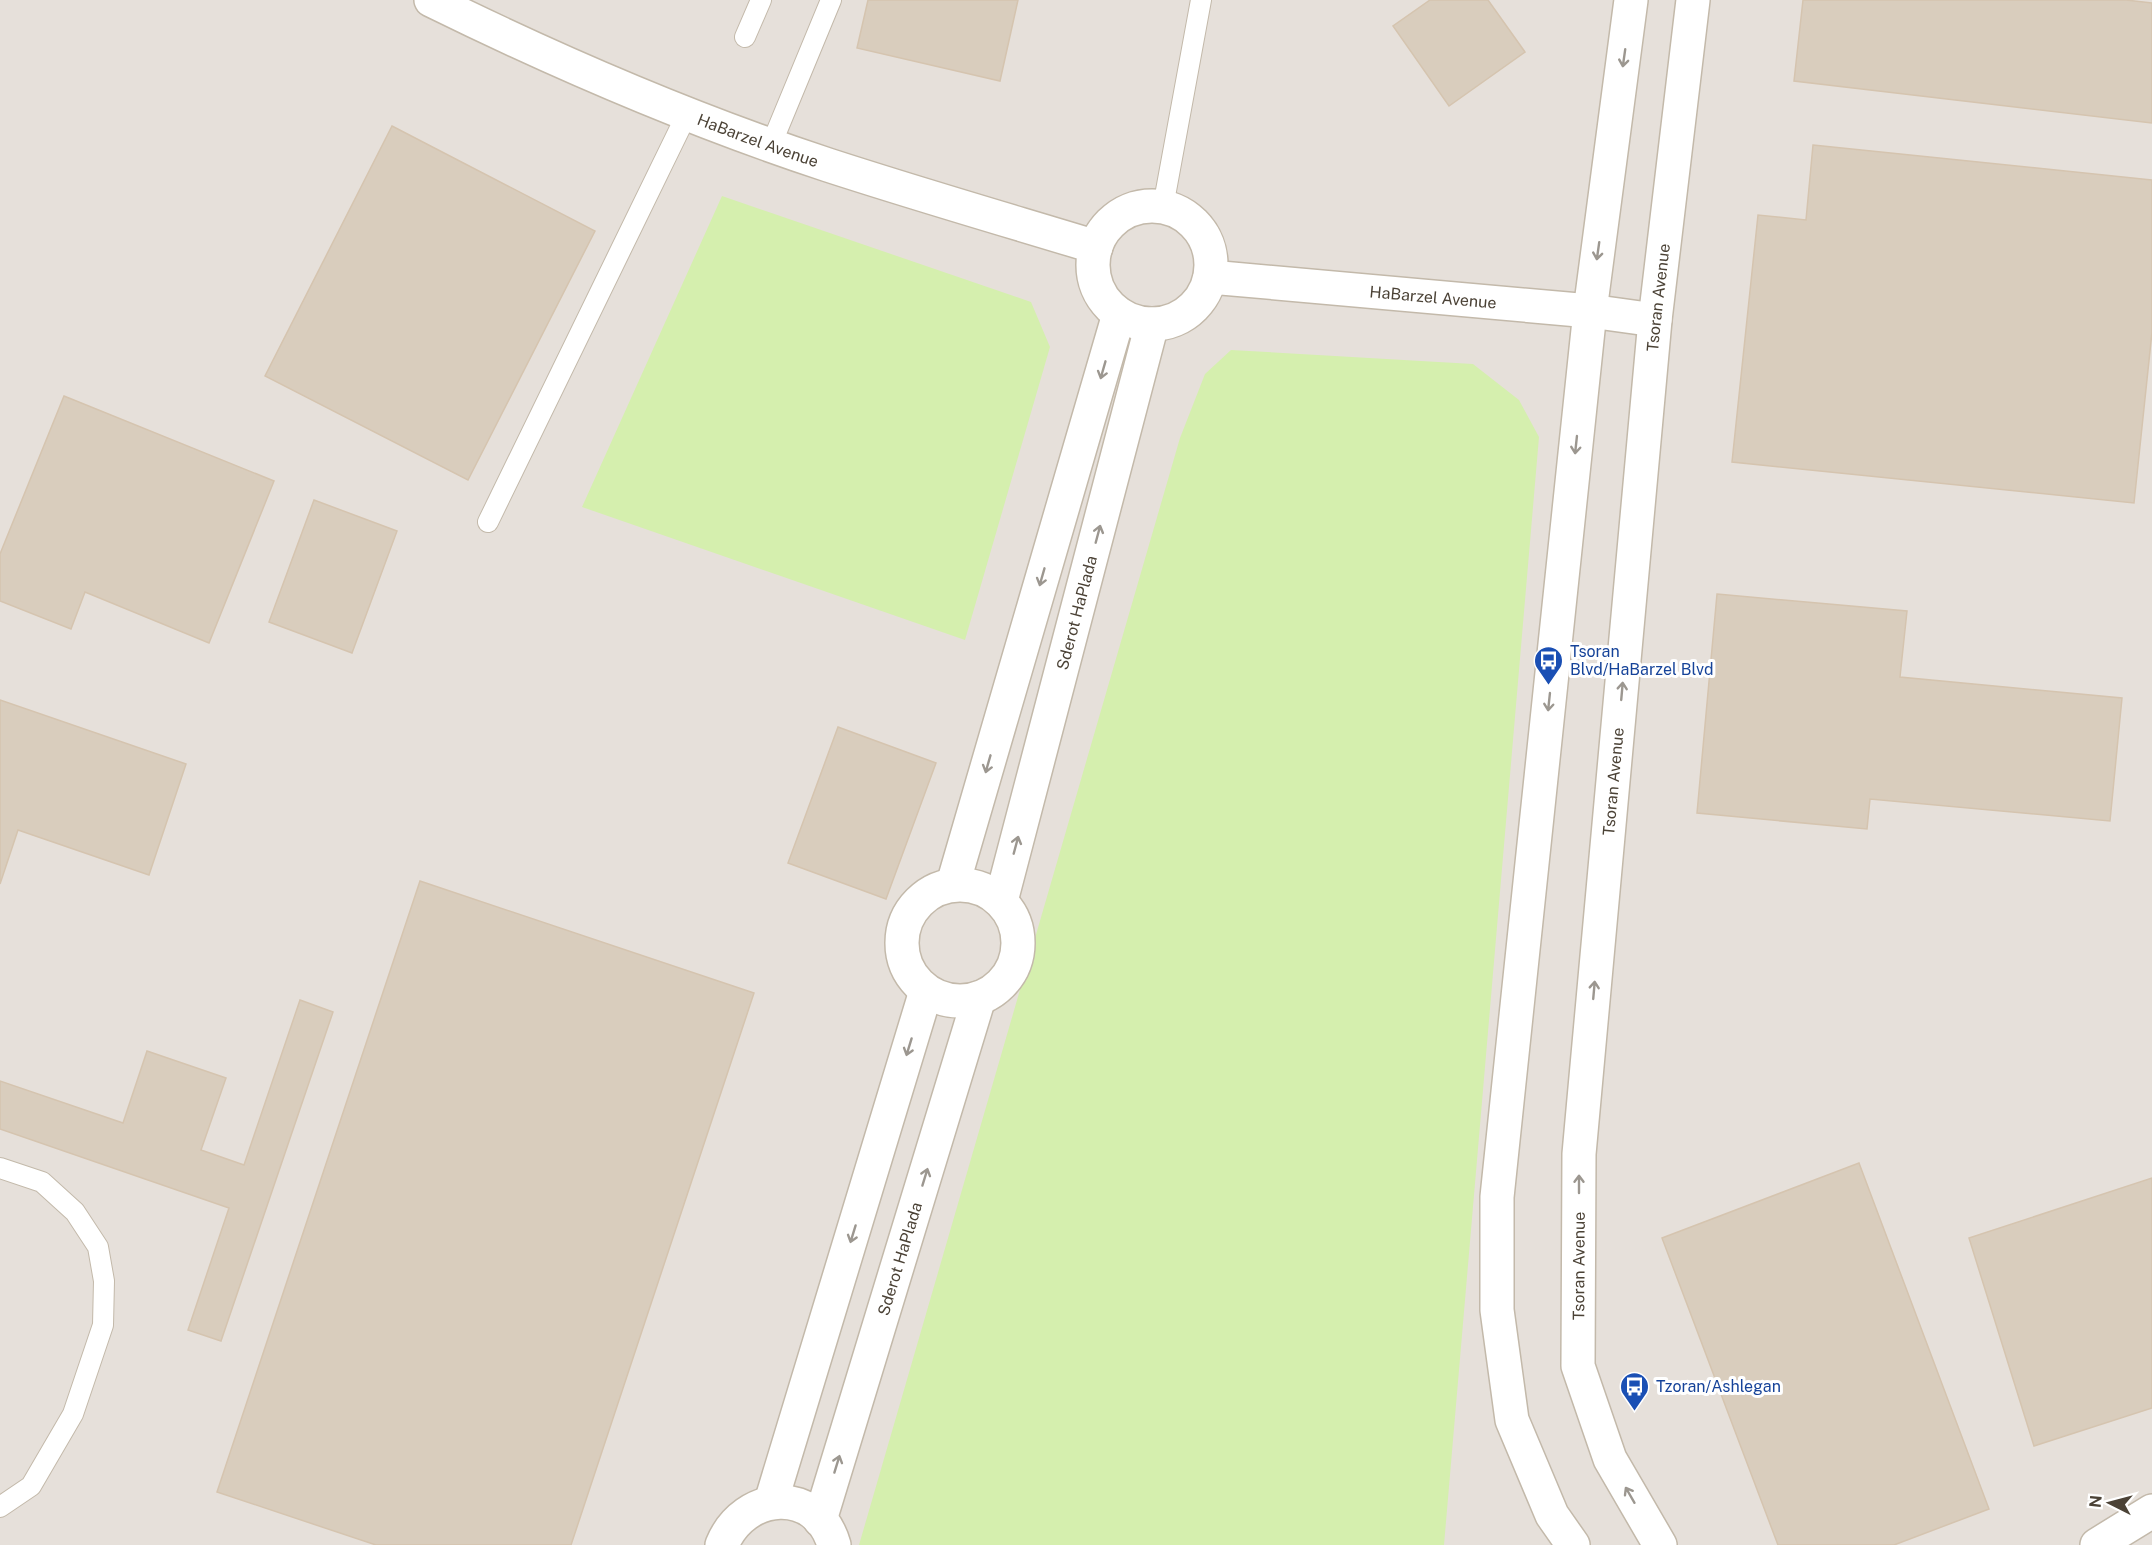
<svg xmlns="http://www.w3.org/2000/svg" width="2152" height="1545" font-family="'Public Sans',sans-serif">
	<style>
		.industrial { fill: #e6e0da }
		.green { fill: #d5efae }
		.building { fill: #d9cdbd; stroke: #d5c4af; stroke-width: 1.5 }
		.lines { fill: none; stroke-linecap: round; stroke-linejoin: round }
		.service-casing { stroke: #c3b9aa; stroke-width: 22 }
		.minor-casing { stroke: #c3b9aa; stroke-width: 36 }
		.tertiary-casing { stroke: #c3b9aa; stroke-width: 36 }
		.service { stroke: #fff; stroke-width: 20 }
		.minor { stroke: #fff; stroke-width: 33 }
		.tertiary { stroke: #fff; stroke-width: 33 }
		.oneway { stroke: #9c9790 }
		.labels { text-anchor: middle; stroke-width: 6; stroke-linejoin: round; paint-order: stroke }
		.street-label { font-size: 16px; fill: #4b4236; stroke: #fff }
		.transit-label { font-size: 16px; fill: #164399; stroke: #fff; text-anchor: start }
	</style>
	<rect width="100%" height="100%" fill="#f6f1e9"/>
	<!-- industrial -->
	<path class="industrial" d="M 0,0 L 2152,0 L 2152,1545 L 0,1545 Z"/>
	<!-- green -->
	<path class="green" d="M 722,196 L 1031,302 L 1050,347 L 965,640 L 582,507 Z
		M 1231,350 L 1473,364 L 1519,400 L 1539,437 L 1444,1545 L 859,1545 L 1180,438 L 1205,374 Z"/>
	<!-- building -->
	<path class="building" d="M 868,0 L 1018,0 L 1000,81 L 857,48 Z
		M 1430,0 L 1488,0 L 1525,52 L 1449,106 L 1393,26 Z
		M 1803,0 L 2126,0 L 2152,3 L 2152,123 L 1794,81 Z
		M 392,126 L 595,231 L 468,480 L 265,376 Z
		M 1813,145 L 2152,180 L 2152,332 L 2134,503 L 1732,462 L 1758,215 L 1806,220 Z
		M 64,396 L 274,481 L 209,643 L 85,592 L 71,629 L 0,601 L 0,554 Z
		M 314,500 L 397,531 L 352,653 L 269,622 Z
		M 1717,594 L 1907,611 L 1900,677 L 2122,698 L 2110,821 L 1870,799 L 1867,829 L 1697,813 Z
		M 0,700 L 186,764 L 149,875 L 18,830 L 0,884 Z
		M 838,727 L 936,763 L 886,899 L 788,863 Z
		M 420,881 L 754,993 L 571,1545 L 376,1545 L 217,1492 Z
		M 300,1000 L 333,1012 L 221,1341 L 188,1330 L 229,1208 L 0,1129 L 0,1081 L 123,1123 L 147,1051 L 226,1078 L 201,1150 L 244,1165 Z
		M 1859,1163 L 1989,1509 L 1894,1545 L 1778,1545 L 1662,1238 Z
		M 2152,1178 L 2152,1408 L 2034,1446 L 1969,1238 Z"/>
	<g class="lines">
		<defs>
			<path id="service" d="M 745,37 L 761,0
				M 771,145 L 831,0
				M 1163,207 L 1201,0
				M 488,522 L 687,114
				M 0,1168 L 42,1182 L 75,1212 L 98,1247 L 104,1281 L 103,1325 L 73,1414 L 31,1486 L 0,1507"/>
			<g id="minor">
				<path id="s1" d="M 431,0 C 559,63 691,120 828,165 C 917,194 1007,220 1096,247"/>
				<circle cx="1152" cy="265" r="59"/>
				<path id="s2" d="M 1210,277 L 1590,311 L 1655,320"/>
				<path d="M 953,884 L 1119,314"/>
				<circle cx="960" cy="943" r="58"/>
				<path id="s3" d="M 1001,901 L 1152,324"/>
				<path d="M 771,1502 L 926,991"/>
				<path id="s4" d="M 820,1520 L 979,998"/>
				<path d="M 722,1545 C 744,1491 817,1485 834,1545"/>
				<path d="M 2097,1545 L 2152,1511"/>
			</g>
			<g id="tertiary">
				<path d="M 1573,1545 L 1552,1515 L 1512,1420 L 1497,1310 L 1497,1197 L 1590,311 L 1631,0"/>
				<path id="s5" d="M 1660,1545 L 1610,1459 L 1578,1366 L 1579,1154 L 1655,320 L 1693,0"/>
			</g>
		</defs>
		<!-- service casing -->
		<use href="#service" class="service-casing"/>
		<!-- minor casing -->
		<use href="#minor" class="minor-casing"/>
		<!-- tertiary casing -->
		<use href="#tertiary" class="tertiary-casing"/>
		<!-- service -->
		<use href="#service" class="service"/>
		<!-- minor -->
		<use href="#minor" class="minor"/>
		<!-- tertiary -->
		<use href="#tertiary" class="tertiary"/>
	</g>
	<!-- one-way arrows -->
	<defs><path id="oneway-shaft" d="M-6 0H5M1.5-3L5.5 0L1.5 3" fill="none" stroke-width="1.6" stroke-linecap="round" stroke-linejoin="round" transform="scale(1.5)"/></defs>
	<g class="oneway">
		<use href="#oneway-shaft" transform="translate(1624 58) rotate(98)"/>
		<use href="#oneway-shaft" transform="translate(1598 251) rotate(98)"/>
		<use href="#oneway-shaft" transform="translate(1103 370) rotate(106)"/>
		<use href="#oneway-shaft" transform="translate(1576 445) rotate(96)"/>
		<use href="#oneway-shaft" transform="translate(1098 534) rotate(-75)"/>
		<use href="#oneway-shaft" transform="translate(1042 577) rotate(106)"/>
		<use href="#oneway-shaft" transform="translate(1622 691) rotate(-85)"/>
		<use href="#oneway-shaft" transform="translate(1549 702) rotate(96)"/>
		<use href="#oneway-shaft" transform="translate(988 764) rotate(106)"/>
		<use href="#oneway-shaft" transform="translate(1016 845) rotate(-75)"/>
		<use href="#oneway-shaft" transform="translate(1594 990) rotate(-85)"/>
		<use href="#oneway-shaft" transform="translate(909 1047) rotate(107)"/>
		<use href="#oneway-shaft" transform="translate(925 1177) rotate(-73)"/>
		<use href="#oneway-shaft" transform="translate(1579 1184) rotate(-90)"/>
		<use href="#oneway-shaft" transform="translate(853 1234) rotate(107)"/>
		<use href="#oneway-shaft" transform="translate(837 1464) rotate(-73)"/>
		<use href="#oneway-shaft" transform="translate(1630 1495) rotate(-120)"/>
	</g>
	<!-- icons -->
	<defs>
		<symbol id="bus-pin" viewBox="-11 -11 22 30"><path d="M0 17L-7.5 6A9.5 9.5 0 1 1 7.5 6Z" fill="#1a4fb4" stroke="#fff"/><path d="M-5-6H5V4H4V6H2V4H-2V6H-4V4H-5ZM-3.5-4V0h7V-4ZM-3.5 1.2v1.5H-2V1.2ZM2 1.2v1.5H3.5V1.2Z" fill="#fff"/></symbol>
	</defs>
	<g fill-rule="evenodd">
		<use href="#bus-pin" x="1532" y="644" width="33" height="45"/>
		<use href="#bus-pin" x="1618" y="1370" width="33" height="45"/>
	</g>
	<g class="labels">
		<!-- street labels -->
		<g class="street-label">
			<text dy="6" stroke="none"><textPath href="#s1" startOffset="356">HaBarzel Avenue</textPath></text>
			<text dy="6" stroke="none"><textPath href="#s2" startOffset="224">HaBarzel Avenue</textPath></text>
			<text dy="6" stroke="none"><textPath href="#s5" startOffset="1270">Tsoran Avenue</textPath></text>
			<text dy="6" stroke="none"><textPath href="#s3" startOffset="298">Sderot HaPlada</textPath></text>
			<text dy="6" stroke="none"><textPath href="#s5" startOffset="784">Tsoran Avenue</textPath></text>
			<text dy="6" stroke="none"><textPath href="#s4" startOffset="273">Sderot HaPlada</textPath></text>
			<text dy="6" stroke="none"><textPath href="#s5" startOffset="298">Tsoran Avenue</textPath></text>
		</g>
		<!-- transit labels -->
		<g class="transit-label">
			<text x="1570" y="657">Tsoran<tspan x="1570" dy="18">Blvd/HaBarzel Blvd</tspan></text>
			<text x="1656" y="1392">Tzoran/Ashlegan</text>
		</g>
	</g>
	<!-- north arrow -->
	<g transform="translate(2110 1503) rotate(276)" stroke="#ffffff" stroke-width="4.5" paint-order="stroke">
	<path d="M0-4.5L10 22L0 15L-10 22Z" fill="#4b4236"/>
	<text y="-9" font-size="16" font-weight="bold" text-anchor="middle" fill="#4b4236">N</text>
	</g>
</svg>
